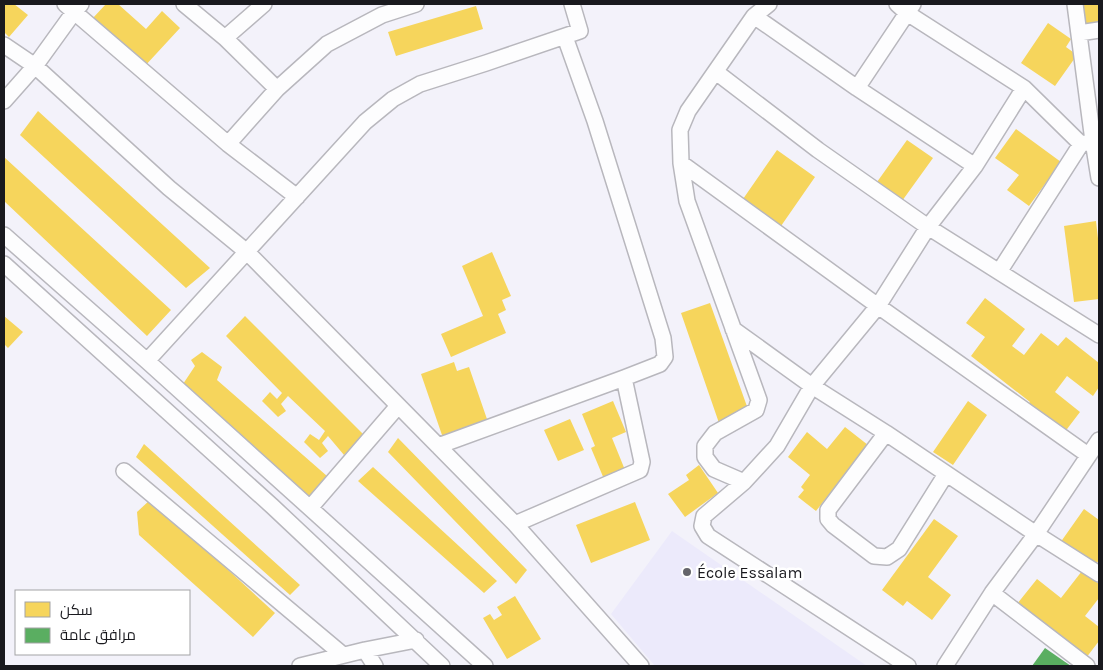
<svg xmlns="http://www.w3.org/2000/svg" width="1103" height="670" font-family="Karla,Cairo,sans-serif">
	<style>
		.built { fill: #eceafb }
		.homes { fill: #f6d55c }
		.public { fill: #5aae61 }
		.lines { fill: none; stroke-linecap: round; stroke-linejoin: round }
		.minor-casing { stroke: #b8b7bd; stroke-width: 18 }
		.minor { stroke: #fdfdfe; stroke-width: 15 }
		.poi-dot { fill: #65656b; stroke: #fff; stroke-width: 2 }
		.labels { text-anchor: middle; stroke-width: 5; stroke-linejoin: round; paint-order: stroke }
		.poi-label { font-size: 16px; fill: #19191e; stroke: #fff; text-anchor: start }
	</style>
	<rect width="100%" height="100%" fill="#f3f2fa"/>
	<!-- built -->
	<path class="built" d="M 672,531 L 867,666 L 655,666 L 611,614 Z"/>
	<!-- homes -->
	<path class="homes" d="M 4,4 L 14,4 L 28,15 L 9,37 L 4,32 Z
		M 106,4 L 118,4 L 146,29 L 162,11 L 180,28 L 144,67 L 92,19 Z
		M 1081,4 L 1099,4 L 1099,27 L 1085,29 Z
		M 476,6 L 483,29 L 396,56 L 388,32 Z
		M 1048,23 L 1071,39 L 1066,47 L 1077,55 L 1055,86 L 1021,63 Z
		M 38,111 L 210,268 L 186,288 L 20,135 Z
		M 1016,129 L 1061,162 L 1029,206 L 1007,190 L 1019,175 L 995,158 Z
		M 907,140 L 933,158 L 902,201 L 877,182 Z
		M 777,150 L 815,177 L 781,226 L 743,199 Z
		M 4,157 L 171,310 L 147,336 L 4,201 Z
		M 1096,221 L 1099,247 L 1099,299 L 1074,302 L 1064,226 Z
		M 492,252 L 511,296 L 502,300 L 506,310 L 498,314 L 506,333 L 451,357 L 441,334 L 483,316 L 462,266 Z
		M 985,298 L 1025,329 L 1012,346 L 1024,355 L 1041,333 L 1058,346 L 1066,337 L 1099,363 L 1099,387 L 1093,396 L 1067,376 L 1055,392 L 1080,412 L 1064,433 L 1028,404 L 1030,402 L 971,356 L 985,337 L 966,323 Z
		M 710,303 L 749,412 L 719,423 L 681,313 Z
		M 4,316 L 23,332 L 8,348 L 4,344 Z
		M 245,316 L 364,435 L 344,455 L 328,436 L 322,443 L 328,451 L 320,458 L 304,442 L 310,434 L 319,440 L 325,431 L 288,396 L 281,404 L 286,411 L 278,417 L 262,401 L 270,392 L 277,399 L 282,393 L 226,336 Z
		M 202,352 L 222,367 L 217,380 L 327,476 L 309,497 L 183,384 L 195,366 L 191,360 Z
		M 454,362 L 457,371 L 469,367 L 488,422 L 443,438 L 421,374 Z
		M 613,401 L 626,432 L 612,438 L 625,470 L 604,479 L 591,448 L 595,446 L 582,414 Z
		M 968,401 L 987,415 L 953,465 L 933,452 Z
		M 570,419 L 584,450 L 558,461 L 544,430 Z
		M 845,427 L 868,445 L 816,511 L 798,497 L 804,490 L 801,487 L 810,475 L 788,457 L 807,432 L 827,449 Z
		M 398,438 L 527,570 L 516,584 L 388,452 Z
		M 144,444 L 300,585 L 290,595 L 136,457 Z
		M 699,465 L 718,493 L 685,517 L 668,494 L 689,480 L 686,475 Z
		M 373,467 L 497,581 L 484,593 L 358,481 Z
		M 151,499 L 275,613 L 253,637 L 139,535 L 137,512 Z
		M 635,502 L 650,540 L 591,563 L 576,525 Z
		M 1084,509 L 1099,520 L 1099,560 L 1094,567 L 1060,543 Z
		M 934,519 L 958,536 L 928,577 L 951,595 L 932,620 L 907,601 L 903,606 L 882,590 Z
		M 1082,571 L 1099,584 L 1099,598 L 1085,616 L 1099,627 L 1099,641 L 1086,658 L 1017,604 L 1037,579 L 1061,598 Z
		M 515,596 L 541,639 L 507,659 L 483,618 L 490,614 L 494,620 L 502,615 L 497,607 Z"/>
	<!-- public -->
	<path class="public" d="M 1045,648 L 1071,666 L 1032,666 Z"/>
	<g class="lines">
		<defs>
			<path id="minor" d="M 65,4 L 228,144 L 297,197
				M 184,4 L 225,38 L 277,89
				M 769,4 L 754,16 L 688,111 L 680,130 L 681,163 L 687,201 L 759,400 L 756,410 L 715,433 L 705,446 L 705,457 L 714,469 L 744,482 L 704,516 L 702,526 L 708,536 L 908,666
				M 897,4 L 907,13 L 1024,88 L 1081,144
				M 1075,4 L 1093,141 L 1099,178
				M 754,16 L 857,88 L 975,166
				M 1079,33 L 1099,30
				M 225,38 L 264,4
				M 4,45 L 35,66 L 169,188 L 247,252 L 515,524 L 641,666
				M 716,72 L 818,150 L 928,227 L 1099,335
				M 857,88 L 913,4
				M 4,101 L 35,66 L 74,12 L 81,4
				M 228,144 L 277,89 L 327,44 L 382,15 L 416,4
				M 681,163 L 878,306 L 1088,455
				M 4,235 L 147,361 L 485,666
				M 4,264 L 272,506 L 442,666
				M 999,272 L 1081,144 L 1090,142
				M 733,329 L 812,386 L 886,433 L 1036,534 L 1099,574
				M 147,361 L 365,122 L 393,99 L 420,84 L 486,63 L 580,31 L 572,4
				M 886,433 L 828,510 L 828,519 L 833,525 L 874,556 L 887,557 L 899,549 L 946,474
				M 438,446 L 624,378 L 660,364 L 665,357 L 663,338 L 595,121 L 565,37
				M 124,471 L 343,655
				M 744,482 L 777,446 L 812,386 L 878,306 L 928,227 L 975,166 L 1024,88
				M 310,508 L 398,406
				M 515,524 L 640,470 L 642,462 L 624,378
				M 992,593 L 1087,666
				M 365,650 L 375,666
				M 300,666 L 365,650 L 416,640
				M 945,666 L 992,593 L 1036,534 L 1099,440"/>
		</defs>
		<!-- minor casing -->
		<use href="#minor" class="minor-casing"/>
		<!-- minor -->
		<use href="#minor" class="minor"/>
	</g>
	<!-- markers -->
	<circle class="poi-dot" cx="687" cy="572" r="5"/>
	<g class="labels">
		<!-- poi labels -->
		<g class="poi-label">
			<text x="697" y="578">École Essalam</text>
		</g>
	</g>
	<!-- border -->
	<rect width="1103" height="670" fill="none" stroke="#19191e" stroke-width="10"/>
	<!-- legend -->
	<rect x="15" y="590" width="175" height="65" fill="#ffffff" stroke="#a3a3a5"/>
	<rect x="25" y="602" width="25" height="15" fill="#f6d55c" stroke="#a3a3a5"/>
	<text x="60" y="615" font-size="15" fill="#19191e">سكن</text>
	<rect x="25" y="628" width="25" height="15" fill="#5aae61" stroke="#a3a3a5"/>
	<text x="60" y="640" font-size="15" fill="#19191e">مرافق عامة</text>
</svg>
